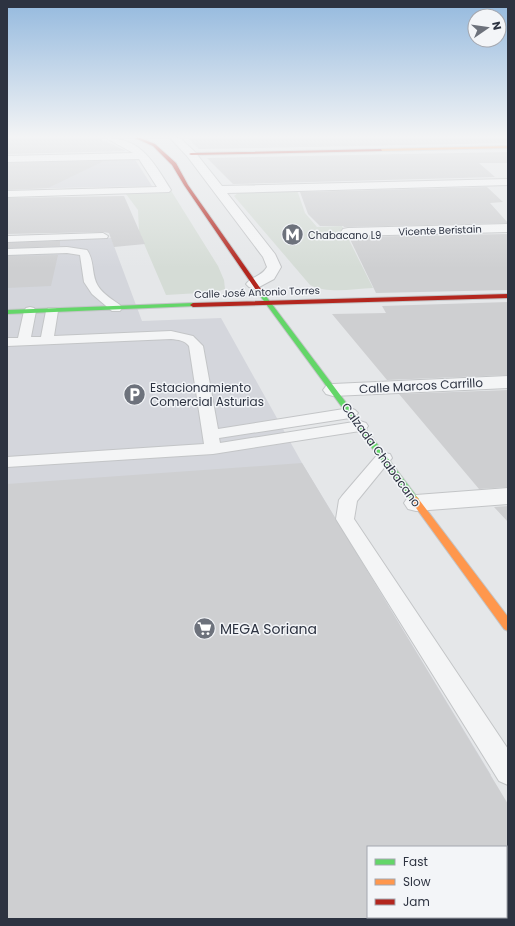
<svg xmlns="http://www.w3.org/2000/svg" width="515" height="926" font-family="Poppins,sans-serif">
	<style>
		.built { fill: #d4d6dc }
		.green { fill: #d5dcd6 }
		.building { fill: #cecfd1 }
		.lines { fill: none; stroke-linecap: round; stroke-linejoin: round }
		.lane-casing { stroke: #c3c5c7; stroke-width: 2 }
		.street-casing { stroke: #c3c5c7; stroke-width: 2 }
		.fast-casing { stroke: #c3c5c7; stroke-width: 2 }
		.slow-casing { stroke: #c3c5c7; stroke-width: 2 }
		.jam-casing { stroke: #c3c5c7; stroke-width: 2 }
		.lane { fill: #f4f5f6; fill-rule: evenodd }
		.street { fill: #f4f5f6; fill-rule: evenodd }
		.fast { fill: #63d668; fill-rule: evenodd }
		.slow { fill: #ff974d; fill-rule: evenodd }
		.jam { fill: #b3261e; fill-rule: evenodd }
		.labels { text-anchor: middle; stroke-width: 3; stroke-linejoin: round; paint-order: stroke }
		.far-street-label { font-size: 10px; fill: #2d3341; stroke: #f3f5f8 }
		.far-poi-label { font-size: 10px; fill: #2d3341; stroke: #f3f5f8; text-anchor: start }
		.street-label { font-size: 12px; fill: #2d3341; stroke: #f3f5f8 }
		.poi-label { font-size: 12px; fill: #2d3341; stroke: #f3f5f8; text-anchor: start }
		.near-poi-label { font-size: 14px; fill: #2d3341; stroke: #f3f5f8; text-anchor: start }
	</style>
	<rect width="100%" height="100%" fill="#e5e7e9"/>
	<!-- built -->
	<path class="built" d="M 134,158 L 152,186 L 7,189 L 7,161 Z
		M 111,238 L 142,321 L 221,318 L 302,463 L 491,775 L 7,830 L 7,242 Z"/>
	<!-- green -->
	<path class="green" d="M 170,189 L 218,266 L 224,280 L 225,289 L 216,292 L 166,295 L 139,232 L 138,210 L 126,194 L 163,193 Z
		M 297,190 L 305,213 L 317,227 L 342,226 L 373,288 C 353,289 328,294 310,285 L 234,196 L 238,193 Z"/>
	<!-- building -->
	<path class="building" d="M 7,138 L 99,138 L 126,151 L 7,154 Z
		M 187,138 L 225,138 L 225,139 L 508,138 L 508,143 L 199,149 Z
		M 508,152 L 508,163 L 479,163 L 495,177 L 233,184 L 207,158 Z
		M 104,161 L 48,188 L 7,190 L 7,163 Z
		M 487,187 L 503,202 L 490,203 L 508,223 L 344,227 L 343,226 L 320,226 L 308,214 L 300,192 Z
		M 124,196 L 145,244 L 114,247 L 109,233 L 103,232 L 7,234 L 7,198 Z
		M 508,234 L 508,290 L 376,293 L 349,237 Z
		M 60,241 L 60,246 L 7,248 L 7,243 Z
		M 58,255 L 51,286 L 7,288 L 7,256 Z
		M 508,302 L 508,375 L 387,380 L 332,314 L 386,313 L 382,306 Z
		M 508,390 L 508,487 L 479,489 L 399,394 Z
		M 302,463 L 508,804 L 508,847 L 368,847 L 368,919 L 7,919 L 7,484 Z
		M 508,506 L 508,522 L 494,507 Z"/>
	<g class="lines">
		<defs>
			<path id="lane" d="M 103,233 L 108,236 L 107,238 L 7,242 L 7,236 Z
				M 67,247 L 87,250 C 95,261 91,275 98,286 C 103,294 113,300 120,305 L 122,308 L 120,311 L 112,311 L 92,294 L 84,282 L 80,255 L 67,253 L 7,255 L 7,249 Z
				M 30,307 L 34,308 L 36,311 L 31,337 L 41,337 L 46,311 L 48,308 L 56,308 L 58,311 L 54,336 L 171,331 L 193,336 L 203,346 L 218,429 L 350,408 L 355,410 L 358,413 L 355,416 L 350,418 L 219,438 L 220,443 L 360,421 L 366,423 L 368,426 L 366,429 L 360,431 L 213,454 L 7,467 L 7,457 L 204,444 L 189,346 C 184,340 179,340 171,339 L 7,346 L 7,338 L 18,338 L 24,311 L 26,308 Z
				M 384,453 L 390,454 L 392,458 L 357,501 L 354,519 L 508,749 L 508,785 L 499,781 L 336,519 L 339,500 L 342,496 L 378,454 Z"/>
			<path id="street" d="M 106,138 C 142,138 154,163 171,190 L 169,192 L 7,197 L 7,191 L 157,187 L 139,159 L 7,162 L 7,156 L 133,153 Z
				M 170,138 L 180,138 L 195,152 L 222,186 L 508,179 L 508,185 L 227,193 L 275,254 L 281,267 L 274,279 L 259,287 L 254,289 L 249,287 L 246,284 C 252,276 261,277 267,267 L 263,257 L 187,156 Z
				M 508,224 L 508,232 L 348,236 L 343,235 L 341,232 L 343,229 L 348,228 Z
				M 508,376 L 508,388 L 333,396 L 326,394 L 323,390 L 326,386 L 333,384 Z
				M 508,488 L 508,504 L 416,511 L 408,509 L 404,503 L 408,497 L 416,495 Z"/>
			<path id="fast" d="M 260,290 L 262,291 L 417,497 L 419,499 L 417,501 L 411,501 L 258,293 L 258,291 Z
				M 193,303 L 196,305 L 195,306 L 7,314 L 7,310 Z"/>
			<path id="slow" d="M 508,146 L 508,148 L 381,151 L 379,150 L 381,149 Z
				M 414,496 L 417,497 L 508,617 L 508,631 L 504,629 L 411,501 L 409,499 L 411,497 Z"/>
			<path id="jam" d="M 135,138 L 140,138 L 155,144 L 176,163 L 188,185 L 263,292 L 262,293 L 258,293 L 184,185 L 172,165 L 153,146 Z
				M 381,149 L 382,151 L 191,155 L 189,154 L 191,153 Z
				M 508,294 L 508,298 L 193,307 L 190,305 L 193,303 Z"/>
		</defs>
		<!-- lane casing -->
		<use href="#lane" class="lane-casing"/>
		<!-- street casing -->
		<use href="#street" class="street-casing"/>
		<!-- fast casing -->
		<use href="#fast" class="fast-casing"/>
		<!-- slow casing -->
		<use href="#slow" class="slow-casing"/>
		<!-- jam casing -->
		<use href="#jam" class="jam-casing"/>
		<!-- lane -->
		<use href="#lane" class="lane"/>
		<!-- street -->
		<use href="#street" class="street"/>
		<!-- fast -->
		<use href="#fast" class="fast"/>
		<!-- slow -->
		<use href="#slow" class="slow"/>
		<!-- jam -->
		<use href="#jam" class="jam"/>
	</g>
	<!-- sky -->
	<linearGradient id="sky" x2="0" y2="1"><stop stop-color="#94b9de"/><stop offset="0.51" stop-color="#f3f4f5"/><stop offset="1" stop-color="#f3f4f5" stop-opacity="0"/></linearGradient>
	<rect width="515" height="268" fill="url(#sky)"/>
	<!-- icons -->
	<defs>
		<symbol id="metro-disc" viewBox="-11 -11 22 22"><circle r="9.5" fill="#6d727c" stroke="#f3f5f8"/><path d="M-5.5 5V-5H-3L0 0L3-5H5.5V5H3V-.5L0 4L-3-.5V5Z" fill="#fff"/></symbol>
		<symbol id="parking-disc" viewBox="-11 -11 22 22"><circle r="9.5" fill="#6d727c" stroke="#f3f5f8"/><path d="M-3.5-5.5H1a3.5 3.5 0 0 1 0 7H-1V5.5H-3.5ZM-1-3.4V-.6H.8a1.4 1.4 0 0 0 0-2.8Z" fill="#fff"/></symbol>
		<symbol id="supermarket-disc" viewBox="-11 -11 22 22"><circle r="9.5" fill="#6d727c" stroke="#f3f5f8"/><path d="M-6-5.5h2.5l.6 2H6L4.5 2H-2.5L-4.4-4H-6ZM-1.5 3.2a1.3 1.3 0 1 0 .1 0ZM3 3.2a1.3 1.3 0 1 0 .1 0Z" fill="#fff"/></symbol>
	</defs>
	<g fill-rule="evenodd">
		<use href="#metro-disc" x="280" y="222" width="25" height="25"/>
		<use href="#parking-disc" x="122" y="382" width="25" height="25"/>
		<use href="#supermarket-disc" x="192" y="616" width="25" height="25"/>
	</g>
	<g class="labels">
		<!-- far-street labels -->
		<g class="far-street-label">
			<text transform="translate(440 230) rotate(-2)" y="4">Vicente Beristain</text>
			<text transform="translate(257 292) rotate(-2)" y="4">Calle José Antonio Torres</text>
		</g>
		<!-- far-poi labels -->
		<g class="far-poi-label">
			<text x="308" y="239">Chabacano L9</text>
		</g>
		<!-- street labels -->
		<g class="street-label">
			<text transform="translate(421 386) rotate(-3)" y="4">Calle Marcos Carrillo</text>
			<text transform="translate(381 455) rotate(54)" y="4">Calzada Chabacano</text>
		</g>
		<!-- poi labels -->
		<g class="poi-label">
			<text x="150" y="392">Estacionamiento<tspan x="150" dy="14">Comercial Asturias</tspan></text>
		</g>
		<!-- near-poi labels -->
		<g class="near-poi-label">
			<text x="220" y="634">MEGA Soriana</text>
		</g>
	</g>
	<!-- border -->
	<rect width="515" height="926" fill="none" stroke="#2d3341" stroke-width="16"/>
	<!-- legend -->
	<rect x="367" y="846" width="140" height="72" fill="#f3f5f8" stroke="#a4a7af"/>
	<rect x="375" y="859" width="20" height="6" fill="#63d668" stroke="#a4a7af"/>
	<text x="403" y="866" font-size="12" fill="#2d3341">Fast</text>
	<rect x="375" y="879" width="20" height="6" fill="#ff974d" stroke="#a4a7af"/>
	<text x="403" y="886" font-size="12" fill="#2d3341">Slow</text>
	<rect x="375" y="899" width="20" height="6" fill="#b3261e" stroke="#a4a7af"/>
	<text x="403" y="906" font-size="12" fill="#2d3341">Jam</text>
	<!-- north arrow -->
	<g transform="translate(487 28) rotate(77)"><circle r="19" fill="#f3f5f8" stroke="#a4a7af"/>
	<path d="M0-3L7 15L0 10L-7 15Z" fill="#6d727c"/>
	<text y="-6" font-size="11" font-weight="bold" text-anchor="middle" fill="#2d3341">N</text>
	</g>
</svg>
